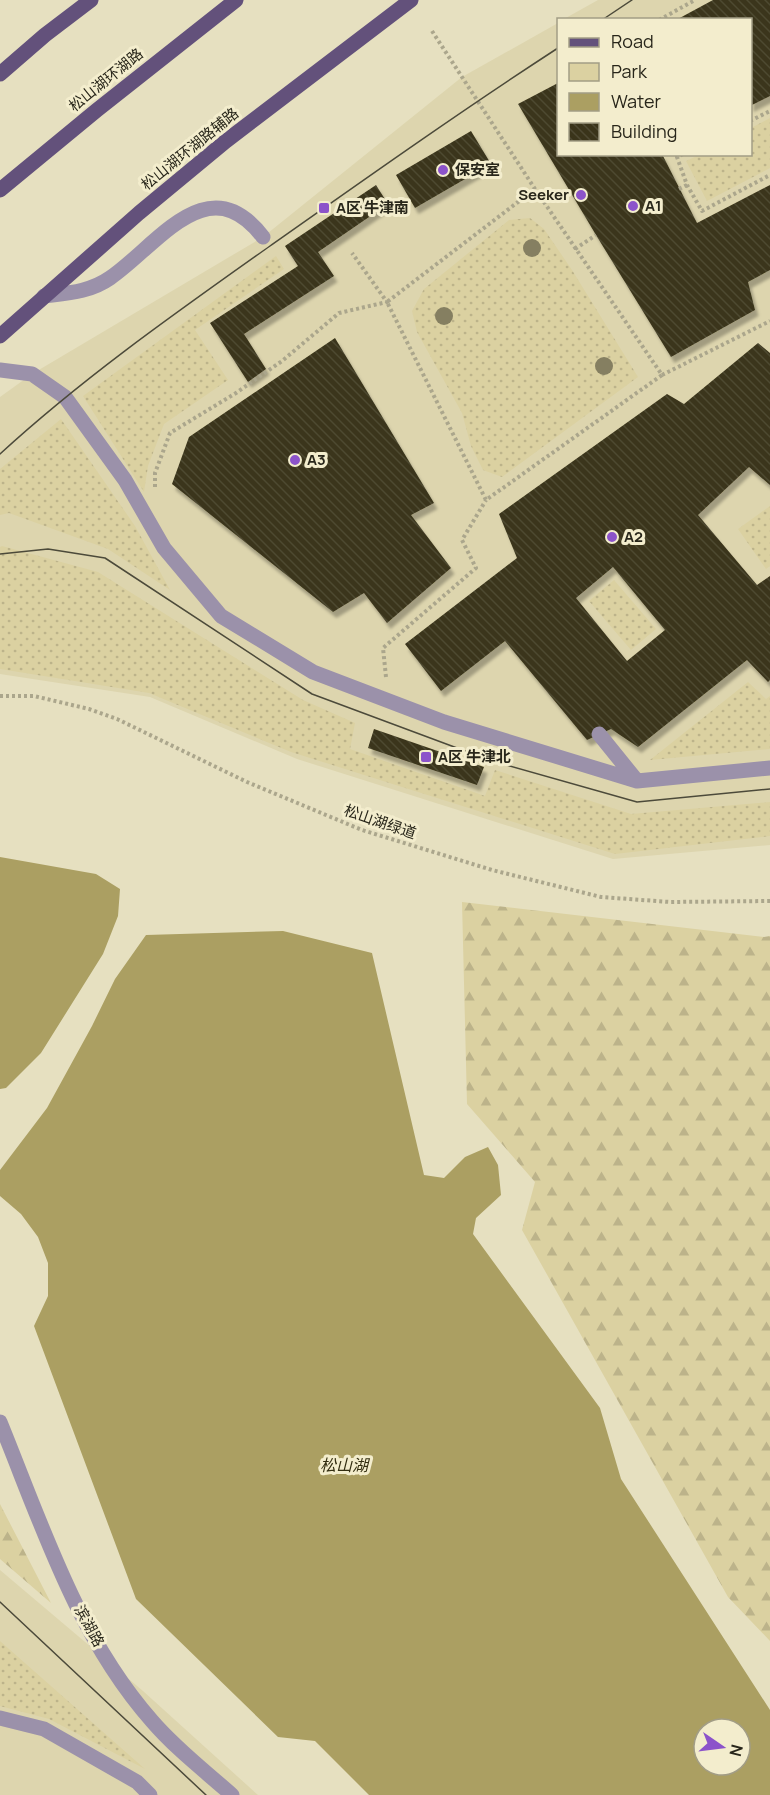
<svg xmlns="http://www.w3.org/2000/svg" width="770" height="1795" font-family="Manrope,'Noto Sans SC',sans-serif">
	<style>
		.built { fill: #ddd5ae }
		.green { fill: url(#green-dots) }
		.forest { fill: url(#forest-firs) }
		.water { fill: #ab9f62; fill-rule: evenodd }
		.building { fill: url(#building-back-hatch); fill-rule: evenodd; filter: url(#shadow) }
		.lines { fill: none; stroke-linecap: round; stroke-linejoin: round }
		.path { stroke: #aba68c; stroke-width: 4; stroke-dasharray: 3 3; stroke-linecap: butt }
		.minor { stroke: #9b91aa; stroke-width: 15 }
		.major { stroke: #63517b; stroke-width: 15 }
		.tram { stroke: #4c4a3a; stroke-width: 1.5 }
		.tree { fill: #857f61 }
		.poi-dot { fill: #8c53ca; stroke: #f3edcd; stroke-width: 2 }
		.labels { text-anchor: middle; stroke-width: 6; stroke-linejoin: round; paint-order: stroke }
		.street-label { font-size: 15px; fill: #28261a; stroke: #f3edcd }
		.poi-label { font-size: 15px; font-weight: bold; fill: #28261a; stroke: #f3edcd; text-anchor: start }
		.water-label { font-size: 16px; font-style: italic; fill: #332e11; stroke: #f3edcd }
	</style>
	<defs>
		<pattern id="green-dots" width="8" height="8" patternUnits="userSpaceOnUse" patternTransform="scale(1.5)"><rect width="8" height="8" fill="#dbd1a1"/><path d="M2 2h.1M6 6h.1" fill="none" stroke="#bcb38a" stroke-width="1.8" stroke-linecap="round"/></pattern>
		<pattern id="forest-firs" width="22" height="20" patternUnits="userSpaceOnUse" patternTransform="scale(1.5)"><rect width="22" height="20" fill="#dbd1a1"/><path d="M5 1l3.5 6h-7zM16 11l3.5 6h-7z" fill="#bcb38a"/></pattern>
		<pattern id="building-back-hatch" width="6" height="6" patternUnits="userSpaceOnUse" patternTransform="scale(1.5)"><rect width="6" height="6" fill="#3a341a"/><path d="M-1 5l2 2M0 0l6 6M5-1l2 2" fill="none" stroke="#4e4932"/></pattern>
		<filter id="shadow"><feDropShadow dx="3.5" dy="6" stdDeviation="1.5" flood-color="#0004"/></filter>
	</defs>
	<rect width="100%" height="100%" fill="#e6e0c0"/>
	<!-- built -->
	<path class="built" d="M 598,0 L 770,0 L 770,845 L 613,859 L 297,759 L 150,697 L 0,674 L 0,397 L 32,374 L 263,237 L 462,77 L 558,23 L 558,154 L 750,154 L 750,20 L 564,19 Z
		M 0,1570 L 143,1691 L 258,1795 L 0,1795 Z"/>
	<!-- green -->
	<path class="green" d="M 770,118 L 770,168 L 707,201 L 686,161 L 699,155 L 750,154 L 751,128 Z
		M 530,218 L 544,229 L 572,270 L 638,377 L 502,477 L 483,470 L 471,446 L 462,413 L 417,332 L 412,311 L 424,289 L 509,220 Z
		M 276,256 L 284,269 L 195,330 L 228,380 L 164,424 L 148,466 L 144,492 L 83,396 Z
		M 61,419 L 135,526 L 170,590 L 108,549 L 9,513 L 0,515 L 0,469 Z
		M 770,506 L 770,566 L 766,569 L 738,529 Z
		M 2,546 L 98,572 L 303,700 L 355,723 L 350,749 L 485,796 L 495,770 L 631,814 L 770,802 L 770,836 L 615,854 L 291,752 L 149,693 L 0,669 L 0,547 Z
		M 614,580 L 656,629 L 631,650 L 589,601 Z
		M 748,682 L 766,699 L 770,696 L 770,749 L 650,760 Z
		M 0,1641 L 145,1769 L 49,1719 L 0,1706 Z"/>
	<!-- forest -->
	<path class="forest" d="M 462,902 L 764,937 L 770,936 L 770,1641 L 728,1597 L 522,1230 L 535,1182 L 467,1104 Z
		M 0,1504 L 51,1603 L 0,1559 Z"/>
	<!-- water -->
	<path class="water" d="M 0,857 L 96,874 L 120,889 L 118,916 L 103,954 L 41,1053 L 6,1088 L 0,1089 Z
		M 283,931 L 372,953 L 424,1175 L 444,1178 L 465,1157 L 488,1147 L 498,1165 L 501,1195 L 476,1218 L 473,1234 L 600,1408 L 621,1479 L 770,1710 L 770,1795 L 369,1795 L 315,1741 L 278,1737 L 136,1599 L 34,1326 L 48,1296 L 48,1263 L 38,1237 L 21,1214 L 0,1196 L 0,1170 L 47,1108 L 92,1026 L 115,979 L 146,935 ZM 704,1729 L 740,1729 L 740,1765 L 704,1765 Z"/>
	<!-- building -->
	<path class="building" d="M 713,0 L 770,0 L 770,96 L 750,106 L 750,20 L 676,20 Z
		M 558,83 L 558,154 L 662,154 L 697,223 L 770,185 L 770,270 L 748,282 L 755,310 L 671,357 L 596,235 L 518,104 Z
		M 471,131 L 491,164 L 415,208 L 396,175 Z
		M 376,185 L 388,204 L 318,252 L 334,276 L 244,334 L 266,369 L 248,382 L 210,323 L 298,266 L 285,246 Z
		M 335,338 L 434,503 L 411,515 L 451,568 L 387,623 L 364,593 L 333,612 L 172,484 L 189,437 Z
		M 758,343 L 770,353 L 770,485 L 749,467 L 698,515 L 757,585 L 770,576 L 770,680 L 768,682 L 747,660 L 638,747 L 611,729 L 587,740 L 505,641 L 441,691 L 405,644 L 517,558 L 499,514 L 667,394 L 684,404 ZM 613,567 L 665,630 L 627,661 L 576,598 Z
		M 374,729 L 484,767 L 477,785 L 368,748 Z"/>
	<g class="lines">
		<!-- path -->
		<path class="path" d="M 659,20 L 695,0
			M 432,31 L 535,189 L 662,375 L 486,500 L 387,302 L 535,189
			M 750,121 L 770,111
			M 683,154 L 677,157 L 687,185 L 702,211 L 770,175
			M 679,189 L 687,185
			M 575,249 L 596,235
			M 662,375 L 770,321
			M 155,487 L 155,473 L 170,433 L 236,393 L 282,361 L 339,313 L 387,302 L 352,253
			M 386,677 L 383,648 L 476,568 L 462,540 L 486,500
			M 0,696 L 34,696 L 89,709 L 117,719 L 247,782 L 362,830 L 492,870 L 601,897 L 670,902 L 770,901"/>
		<!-- minor -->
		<path class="minor" d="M 44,296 C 68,293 90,292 110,278 C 157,246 208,165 263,237
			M 0,370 L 32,374 L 65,397 L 125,480 L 164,548 L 221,616 L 313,672 L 444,722 L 637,781 L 770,768
			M 599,734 L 637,781
			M 0,1422 C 42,1525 77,1636 152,1721 C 176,1749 205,1771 232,1795
			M 0,1718 L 44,1729 L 137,1782 L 150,1795"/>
		<!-- major -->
		<path class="major" d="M 0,74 L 45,35 L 91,0
			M 0,190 L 97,110 L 236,0
			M 0,336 L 139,213 L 226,141 L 411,0"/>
		<!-- tram -->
		<path class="tram" d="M 602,20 L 632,0
			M 0,454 C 84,377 177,312 270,246 C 365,179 461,111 558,48
			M 0,554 L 48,549 L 105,558 L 312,694 L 492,761 L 637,802 L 770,789
			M 0,1602 L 206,1795"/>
	</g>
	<!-- trees -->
	<g class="tree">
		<circle cx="532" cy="248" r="9"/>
		<circle cx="444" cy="316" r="9"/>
		<circle cx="604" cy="366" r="9"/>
	</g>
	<!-- markers -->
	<g class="poi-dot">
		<circle cx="443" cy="170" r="6"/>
		<circle cx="581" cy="195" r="6"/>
		<circle cx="633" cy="206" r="6"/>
		<rect x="318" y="202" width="12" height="12" rx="3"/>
		<circle cx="295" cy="460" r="6"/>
		<circle cx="612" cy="537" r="6"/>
		<rect x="420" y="751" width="12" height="12" rx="3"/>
	</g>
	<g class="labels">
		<!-- street labels -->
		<g class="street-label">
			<text transform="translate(106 80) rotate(-39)" y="5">松山湖环湖路</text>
			<text transform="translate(190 149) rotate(-39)" y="5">松山湖环湖路辅路</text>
			<text transform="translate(380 822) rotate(19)" y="5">松山湖绿道</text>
			<text transform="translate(89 1626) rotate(61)" y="5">滨湖路</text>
		</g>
		<!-- poi labels -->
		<g class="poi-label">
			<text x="455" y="175">保安室</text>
			<text x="569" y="200" text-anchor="end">Seeker</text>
			<text x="645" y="211">A1</text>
			<text x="336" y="213">A区 牛津南</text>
			<text x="307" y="465">A3</text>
			<text x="624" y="542">A2</text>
			<text x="438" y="762">A区 牛津北</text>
		</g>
		<!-- water labels -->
		<g class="water-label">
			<text x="344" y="1471">松山湖</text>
		</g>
	</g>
	<!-- legend -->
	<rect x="557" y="18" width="195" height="138" fill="#f3edcd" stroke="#a29d85" stroke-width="1.5"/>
	<rect x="569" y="38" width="30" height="9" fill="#63517b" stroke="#a29d85" stroke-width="1.5"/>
	<text x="611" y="48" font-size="18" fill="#28261a">Road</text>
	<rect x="569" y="63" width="30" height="18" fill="#dbd1a1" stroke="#a29d85" stroke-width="1.5"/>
	<text x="611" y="78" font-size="18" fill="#28261a">Park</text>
	<rect x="569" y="93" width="30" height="18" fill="#ab9f62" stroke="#a29d85" stroke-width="1.5"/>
	<text x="611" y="108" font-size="18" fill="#28261a">Water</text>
	<rect x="569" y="123" width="30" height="18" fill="url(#building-back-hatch)" stroke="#a29d85" stroke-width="1.5"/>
	<text x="611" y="138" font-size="18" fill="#28261a">Building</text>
	<!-- north arrow -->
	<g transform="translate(722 1747) rotate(104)"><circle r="28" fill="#f3edcd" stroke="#a29d85" stroke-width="1.5"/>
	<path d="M0-4.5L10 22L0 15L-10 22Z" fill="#8c53ca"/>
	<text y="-9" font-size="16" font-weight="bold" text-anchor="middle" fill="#28261a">N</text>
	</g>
</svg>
